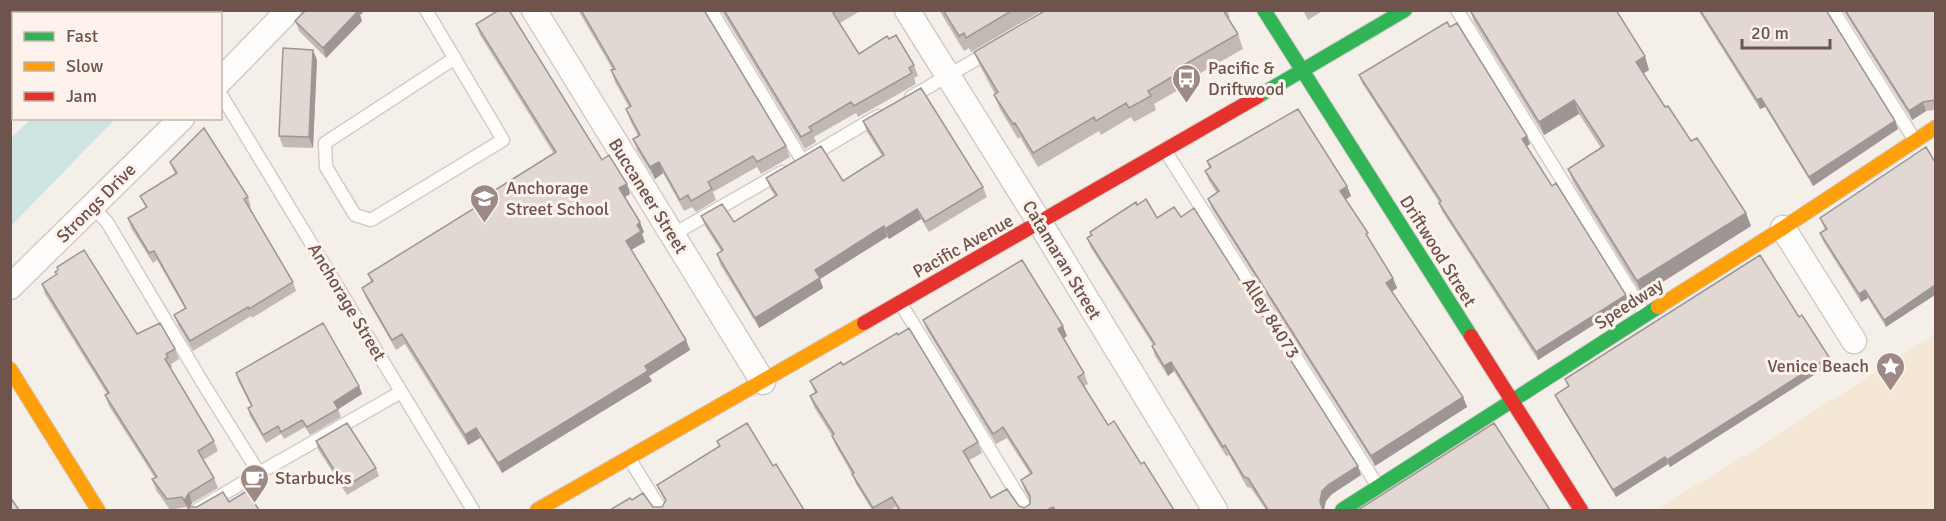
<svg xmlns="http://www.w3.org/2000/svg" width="1946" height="521" font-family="Signika,sans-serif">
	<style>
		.sand { fill: #f4e7d6 }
		.water { fill: #cee4e2 }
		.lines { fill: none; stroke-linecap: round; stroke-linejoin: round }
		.lane-casing { stroke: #d4ccc9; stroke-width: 15 }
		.street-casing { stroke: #d4ccc9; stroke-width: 27 }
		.fast-casing { stroke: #d4cbc7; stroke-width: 16 }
		.slow-casing { stroke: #d4cbc7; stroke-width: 16 }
		.jam-casing { stroke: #d4cbc7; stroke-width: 16 }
		.lane { stroke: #fefdfc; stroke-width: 12 }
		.street { stroke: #fefdfc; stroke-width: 24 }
		.fast { stroke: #30b455; stroke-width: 14 }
		.slow { stroke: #ff9f0a; stroke-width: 14 }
		.jam { stroke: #e5322d; stroke-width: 14 }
		.wall { fill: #c2b9b5 }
		.shaded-wall { fill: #9e9694 }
		.building { fill: #e1d7d3; stroke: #9e9694; stroke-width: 1.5 }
		.labels { text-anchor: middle; stroke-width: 6; stroke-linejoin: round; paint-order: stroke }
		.poi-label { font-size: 18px; fill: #6f544e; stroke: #fdf3ec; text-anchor: start }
		.street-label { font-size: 18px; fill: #6f544e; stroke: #fdf3ec }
	</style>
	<rect width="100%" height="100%" fill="#f5efea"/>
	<!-- sand -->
	<path class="sand" d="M 1935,334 L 1935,510 L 1655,510 L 1754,450 Z"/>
	<!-- water -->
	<path class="water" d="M 143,10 L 221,10 L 221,11 L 218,14 L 139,13 Z
		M 31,119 L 115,119 L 11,226 L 11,138 Z"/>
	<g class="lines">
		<defs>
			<path id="lane" d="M 426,10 L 503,140 L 371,220 L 355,215 L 326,167 L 325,143 L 455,58
				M 711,10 L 802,160
				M 1457,10 L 1644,313
				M 1833,10 L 1914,139
				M 220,93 L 473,510
				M 911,97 L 989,52
				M 1166,152 L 1377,485
				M 810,156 L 878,116
				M 91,206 L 107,222 L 204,385 L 259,473
				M 672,235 L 782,172
				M 901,304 L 1027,510
				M 629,458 L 661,510
				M 197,510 L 259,473 L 401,392"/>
			<path id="street" d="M 534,10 L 763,382
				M 907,10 L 1040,223 L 1215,510
				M 220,81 L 289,10
				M 1783,228 L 1854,341
				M 10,287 L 182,118"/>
			<path id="fast" d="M 1264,10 L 1471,336
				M 1257,97 L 1405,10
				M 1342,510 L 1658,307"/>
			<path id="slow" d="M 1658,307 L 1783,228 L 1936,127
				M 10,369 L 98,510
				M 537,510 L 864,323"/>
			<path id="jam" d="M 864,323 L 1257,97
				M 1471,336 L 1581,510"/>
		</defs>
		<!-- lane casing -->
		<use href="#lane" class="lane-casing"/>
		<!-- street casing -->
		<use href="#street" class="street-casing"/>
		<!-- fast casing -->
		<use href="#fast" class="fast-casing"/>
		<!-- slow casing -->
		<use href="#slow" class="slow-casing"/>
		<!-- jam casing -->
		<use href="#jam" class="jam-casing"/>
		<!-- lane -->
		<use href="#lane" class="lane"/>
		<!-- street -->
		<use href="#street" class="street"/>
		<!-- fast -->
		<use href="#fast" class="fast"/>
		<!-- slow -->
		<use href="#slow" class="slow"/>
		<!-- jam -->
		<use href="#jam" class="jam"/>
	</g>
	<!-- wall -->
	<path class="wall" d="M 57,10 L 77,10 L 74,14 L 60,14 Z
		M 306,10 L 365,10 L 360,15 L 362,21 L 326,58 L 299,31 L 295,21 Z
		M 578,10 L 704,10 L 786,146 L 790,157 L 761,174 L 757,167 L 713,192 L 716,200 L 696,212 L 692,207 L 684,211 L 663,173 L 655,179 L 637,150 L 633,139 L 638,136 L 630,120 L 626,109 L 629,107 L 615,82 L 611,70 L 613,70 Z
		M 721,10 L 862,10 L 840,23 L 859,54 L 889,39 L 914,65 L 918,76 L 914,78 L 916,84 L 858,117 L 856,113 L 814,137 L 816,142 L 805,149 Z
		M 939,10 L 1043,10 L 971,52 L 969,48 L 964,51 Z
		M 1046,10 L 1227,10 L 1230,17 L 1228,18 L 1238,34 L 1243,49 L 1181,84 L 1182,88 L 1154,104 L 1156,110 L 1134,122 L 1131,117 L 1101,135 L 1099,131 L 1038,167 L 1020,137 L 1018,139 L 1000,109 L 994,95 L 995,94 L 980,66 L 974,52 Z
		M 1303,10 L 1324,10 L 1308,20 Z
		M 1470,10 L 1616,10 L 1649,70 L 1643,73 L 1665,107 L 1746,213 L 1751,226 L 1642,295 L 1573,182 L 1568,169 L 1601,148 L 1579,114 L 1544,135 L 1474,22 Z
		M 1698,10 L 1826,10 L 1895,121 L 1898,129 L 1813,186 L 1765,107 L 1760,109 Z
		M 1843,10 L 1935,10 L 1935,110 L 1926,111 L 1912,120 Z
		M 476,24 L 602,160 L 627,184 L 630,194 L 625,197 L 644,232 L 642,234 L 645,242 L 631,250 L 686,340 L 690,350 L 649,376 L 652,381 L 502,473 L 480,438 L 468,445 L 405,344 L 396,350 L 366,298 L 362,288 L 371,282 L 368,274 L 478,207 L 476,202 L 554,154 L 480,35 Z
		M 317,60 L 313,148 L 283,147 L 279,136 Z
		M 1359,75 L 1530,144 L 1527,146 L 1552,186 L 1626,295 L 1628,303 L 1538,360 L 1442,211 L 1439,203 L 1439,202 L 1362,83 Z
		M 863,121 L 983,187 L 987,197 L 929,232 L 921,219 L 889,239 L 887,237 L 820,279 L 823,288 L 759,328 L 720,264 L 717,254 L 721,251 L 705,226 L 701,216 L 734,222 L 775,196 L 770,188 L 766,178 L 843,181 L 882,156 L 867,132 Z
		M 1207,161 L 1347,186 L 1351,196 L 1345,200 L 1393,278 L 1397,288 L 1392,291 L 1463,397 L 1467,407 L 1375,466 L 1212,209 L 1208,199 L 1217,193 L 1209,181 L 1205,171 L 1209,168 Z
		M 170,162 L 248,197 L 251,207 L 249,207 L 293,282 L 296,291 L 252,318 L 251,316 L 193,351 L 178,325 L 174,315 L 185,309 L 157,260 L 153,263 L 131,228 L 128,218 L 146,208 L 140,196 L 175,174 Z
		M 1935,162 L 1886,327 L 1868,298 L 1861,302 L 1823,241 L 1820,233 L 1825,230 L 1820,218 Z
		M 1137,205 L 1157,218 L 1361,475 L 1332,494 L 1326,501 L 1324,510 L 1266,510 L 1251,488 L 1247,487 L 1229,455 L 1226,456 L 1174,371 L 1168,376 L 1155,356 L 1152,346 L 1153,345 L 1091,248 L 1087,238 L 1091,235 L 1090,232 Z
		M 55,272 L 137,334 L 175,349 L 179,359 L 171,364 L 172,367 L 170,368 L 214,441 L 218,451 L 203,460 L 214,478 L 218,488 L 192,503 L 190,507 L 197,507 L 229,502 L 259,510 L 188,510 L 186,507 L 170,510 L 156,490 L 152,479 L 155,478 L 109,406 L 105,395 L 107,394 L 45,294 L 42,284 L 56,275 Z
		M 1799,317 L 1831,364 L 1670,467 L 1668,464 L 1616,497 L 1558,402 L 1555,395 L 1568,387 L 1565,379 Z
		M 923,320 L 1067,336 L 1063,339 L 1084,373 L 1088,384 L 1084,386 L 1108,425 L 1141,464 L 1174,510 L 898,510 L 896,507 L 890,510 L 872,510 L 856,484 L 852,474 L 836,446 L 832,436 L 814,407 L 810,396 L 815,393 L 810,381 L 843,365 L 978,442 L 982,453 L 968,461 L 991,498 L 1024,508 L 1030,504 L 1030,500 L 1025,491 L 1021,480 L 1030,474 L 1007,438 L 996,444 L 927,330 Z
		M 236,373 L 359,386 L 362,394 L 338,409 L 341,417 L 310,435 L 305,427 L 284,439 L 281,434 L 266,443 L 250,416 L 248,408 L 251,406 L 238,381 Z
		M 316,441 L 376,468 L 379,476 L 347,495 L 318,449 Z
		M 717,441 L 773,466 L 804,510 L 610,510 L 632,500 L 653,507 L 662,507 L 665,501 L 657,485 L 719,447 Z"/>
	<!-- shaded-wall -->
	<path class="shaded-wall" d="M 63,10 L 77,10 L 74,14 L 65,14 Z
		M 356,10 L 365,10 L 360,15 L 362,21 L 326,58 L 323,48 Z
		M 313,50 L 317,60 L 313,148 L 309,137 Z
		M 1645,56 L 1649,70 L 1641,75 L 1636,62 Z
		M 1761,98 L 1765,107 L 1760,109 L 1757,100 Z
		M 1574,100 L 1579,114 L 1544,135 L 1539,122 Z
		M 1923,102 L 1926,111 L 1912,120 L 1909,111 Z
		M 1895,121 L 1898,129 L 1813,186 L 1809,177 Z
		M 1527,136 L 1530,144 L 1525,147 L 1522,139 Z
		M 659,162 L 663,173 L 655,179 L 650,167 Z
		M 627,184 L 630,194 L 623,198 L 619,188 Z
		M 1347,186 L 1351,196 L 1343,201 L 1340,191 Z
		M 917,209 L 921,219 L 889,239 L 885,229 Z
		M 1746,213 L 1751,226 L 1642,295 L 1637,281 Z
		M 640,222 L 644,232 L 642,234 L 645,242 L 629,251 L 626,241 L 637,225 Z
		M 884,226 L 887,237 L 820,279 L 823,288 L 759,328 L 755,318 L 815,270 Z
		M 1393,278 L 1397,288 L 1390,293 L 1386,283 Z
		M 1935,285 L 1935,295 L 1886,327 L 1884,320 Z
		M 1865,290 L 1868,298 L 1861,302 L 1859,294 Z
		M 1626,295 L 1628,303 L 1538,360 L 1536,352 Z
		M 1063,326 L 1067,336 L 1061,340 L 1058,329 Z
		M 686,340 L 690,350 L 649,376 L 652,381 L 502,473 L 498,463 L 645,366 Z
		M 1829,357 L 1831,364 L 1670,467 L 1667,460 Z
		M 1171,362 L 1174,371 L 1168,376 L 1164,366 Z
		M 359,386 L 362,394 L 337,410 L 334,402 Z
		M 1463,397 L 1467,407 L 1375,466 L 1371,456 Z
		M 476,428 L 480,438 L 468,445 L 465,435 Z
		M 1665,457 L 1668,464 L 1616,497 L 1613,490 Z
		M 1358,466 L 1361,475 L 1332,494 L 1326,501 L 1324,510 L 1323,510 L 1320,502 L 1322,491 L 1328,485 Z
		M 189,493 L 192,503 L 189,509 L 185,499 Z"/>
	<!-- building -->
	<path class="building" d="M 306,10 L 359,10 L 323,48 L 295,21 Z
		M 499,10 L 509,10 L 602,160 L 609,155 L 627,184 L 619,188 L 640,222 L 637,225 L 641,231 L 626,241 L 686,340 L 645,366 L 648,371 L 498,463 L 476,428 L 465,435 L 402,334 L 392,340 L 362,288 L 373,281 L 368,274 L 478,206 L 476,202 L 556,152 L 476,24 Z
		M 581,10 L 704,10 L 786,146 L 757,162 L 753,156 L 708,182 L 712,189 L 691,201 L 688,195 L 680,200 L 659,162 L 650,167 L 633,139 L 640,135 L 626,109 L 631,106 L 611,70 L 615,69 Z
		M 724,10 L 838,10 L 833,13 L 859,54 L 887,36 L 889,39 L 896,35 L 914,65 L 909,68 L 912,73 L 854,106 L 851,102 L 809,127 L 812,131 L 801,137 Z
		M 943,10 L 1013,10 L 966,38 L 964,33 L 959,36 Z
		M 1046,10 L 1223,10 L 1238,34 L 1175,70 L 1177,74 L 1148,91 L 1151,96 L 1129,108 L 1126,103 L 1096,121 L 1094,117 L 1033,153 L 1015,123 L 1013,124 L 994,95 L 998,92 L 974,52 Z
		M 1470,10 L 1616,10 L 1645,56 L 1636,62 L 1665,107 L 1668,106 L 1691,141 L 1697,138 L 1746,213 L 1637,281 L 1568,169 L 1604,146 L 1574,100 L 1539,122 Z
		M 1700,10 L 1826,10 L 1895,121 L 1809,177 L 1761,98 L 1757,100 Z
		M 1845,10 L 1935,10 L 1935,100 L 1923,102 L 1909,111 Z
		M 1447,22 L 1450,27 L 1457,23 L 1527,136 L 1522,139 L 1552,186 L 1556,183 L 1626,295 L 1536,352 L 1439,203 L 1441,201 L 1359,75 Z
		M 283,48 L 313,50 L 309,137 L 279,136 Z
		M 921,88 L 983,187 L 925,222 L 917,209 L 885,229 L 884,226 L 815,270 L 820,278 L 755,318 L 717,254 L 723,250 L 701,216 L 722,204 L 734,222 L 777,195 L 766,178 L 821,146 L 843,181 L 884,155 L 863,121 Z
		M 1298,109 L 1347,186 L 1340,191 L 1368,233 L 1366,234 L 1393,278 L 1386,283 L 1463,397 L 1371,456 L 1208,199 L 1219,191 L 1205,171 L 1211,167 L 1207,161 Z
		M 204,128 L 248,197 L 244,199 L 293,282 L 249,309 L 248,307 L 190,341 L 174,315 L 186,308 L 154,251 L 149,253 L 128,218 L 147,207 L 140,196 L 177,173 L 170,162 Z
		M 1926,147 L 1935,162 L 1935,285 L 1884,320 L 1865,290 L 1859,294 L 1820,233 L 1827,229 L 1820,218 Z
		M 1146,199 L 1157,218 L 1174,207 L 1181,217 L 1194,208 L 1358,466 L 1328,485 L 1322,491 L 1320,502 L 1323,510 L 1268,510 L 1248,478 L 1244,477 L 1225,445 L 1223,447 L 1171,362 L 1164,366 L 1152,346 L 1155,344 L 1087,238 L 1092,235 L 1090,232 L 1136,202 L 1137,205 Z
		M 84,250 L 137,334 L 160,323 L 175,349 L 166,354 L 168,357 L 165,359 L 214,441 L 198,451 L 214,478 L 189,493 L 185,499 L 187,504 L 190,507 L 197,507 L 223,492 L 229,502 L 247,491 L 259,510 L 190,510 L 182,497 L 167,499 L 152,479 L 157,477 L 105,395 L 109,393 L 42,284 L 57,274 L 55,272 L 58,270 L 57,267 Z
		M 1760,255 L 1799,317 L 1802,315 L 1829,357 L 1667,460 L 1665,457 L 1613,490 L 1555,395 L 1569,386 L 1565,379 Z
		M 1022,260 L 1063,326 L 1058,329 L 1084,373 L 1078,377 L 1108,425 L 1114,421 L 1141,464 L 1144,462 L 1174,510 L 1055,510 L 1053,507 L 1047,510 L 900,510 L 892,497 L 873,508 L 852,474 L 854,473 L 832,436 L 834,434 L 810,396 L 817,392 L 810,381 L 841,362 L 843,365 L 897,333 L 898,335 L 909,328 L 978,442 L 963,451 L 991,498 L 1007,489 L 1019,506 L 1024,508 L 1030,504 L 1030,496 L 1021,480 L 1032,473 L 1003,427 L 993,434 L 923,320 Z
		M 323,323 L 359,386 L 334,402 L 338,409 L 307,427 L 302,420 L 281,432 L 278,426 L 263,435 L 248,408 L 252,406 L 236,373 Z
		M 347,423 L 376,468 L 345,487 L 316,441 Z
		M 747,423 L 773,466 L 776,464 L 804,510 L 610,510 L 630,498 L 632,500 L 643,493 L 653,507 L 662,507 L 666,500 L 657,485 L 720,446 L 717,441 Z
		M 1494,423 L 1550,510 L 1358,510 Z
		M 10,497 L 19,510 L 10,510 Z"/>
	<!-- icons -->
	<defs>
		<symbol id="bus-pin" viewBox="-11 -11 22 30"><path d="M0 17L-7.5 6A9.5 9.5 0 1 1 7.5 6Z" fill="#9e8a85" stroke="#fdf3ec"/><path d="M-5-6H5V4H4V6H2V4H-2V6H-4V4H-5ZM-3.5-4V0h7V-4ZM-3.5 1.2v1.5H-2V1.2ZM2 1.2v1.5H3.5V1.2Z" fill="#fff"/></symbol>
		<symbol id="school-pin" viewBox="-11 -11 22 30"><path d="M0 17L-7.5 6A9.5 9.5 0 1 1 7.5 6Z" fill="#9e8a85" stroke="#fdf3ec"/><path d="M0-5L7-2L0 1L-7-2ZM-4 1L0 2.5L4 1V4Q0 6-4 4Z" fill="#fff"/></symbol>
		<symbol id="sight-pin" viewBox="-11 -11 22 30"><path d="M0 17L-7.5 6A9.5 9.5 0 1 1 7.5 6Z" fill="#9e8a85" stroke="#fdf3ec"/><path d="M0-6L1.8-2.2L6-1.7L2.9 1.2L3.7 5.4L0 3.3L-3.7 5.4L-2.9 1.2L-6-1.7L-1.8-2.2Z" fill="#fff"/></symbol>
		<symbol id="cafe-pin" viewBox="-11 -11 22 30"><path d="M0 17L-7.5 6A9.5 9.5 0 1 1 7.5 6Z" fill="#9e8a85" stroke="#fdf3ec"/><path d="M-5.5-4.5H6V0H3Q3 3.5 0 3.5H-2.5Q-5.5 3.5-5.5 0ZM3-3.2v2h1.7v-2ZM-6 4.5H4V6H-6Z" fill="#fff"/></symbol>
	</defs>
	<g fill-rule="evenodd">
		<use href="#bus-pin" x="1170" y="62" width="33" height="45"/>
		<use href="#school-pin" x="468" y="182" width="33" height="45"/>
		<use href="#sight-pin" x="1874" y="350" width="33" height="45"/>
		<use href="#cafe-pin" x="238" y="462" width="33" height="45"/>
	</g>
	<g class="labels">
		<!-- poi labels -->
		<g class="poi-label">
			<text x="1208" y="74">Pacific &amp;<tspan x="1208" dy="21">Driftwood</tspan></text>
			<text x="506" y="194">Anchorage<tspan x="506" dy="21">Street School</tspan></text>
			<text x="1869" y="372" text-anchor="end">Venice Beach</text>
			<text x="275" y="484">Starbucks</text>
		</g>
		<!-- street labels -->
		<g class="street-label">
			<text transform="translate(648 196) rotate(58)" y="6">Buccaneer Street</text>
			<text transform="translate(96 203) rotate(-45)" y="6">Strongs Drive</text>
			<text transform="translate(963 246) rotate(-29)" y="6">Pacific Avenue</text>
			<text transform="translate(1438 251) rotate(58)" y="6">Driftwood Street</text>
			<text transform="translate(1062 260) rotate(59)" y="6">Catamaran Street</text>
			<text transform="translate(347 302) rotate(59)" y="6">Anchorage Street</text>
			<text transform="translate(1629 304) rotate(-33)" y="6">Speedway</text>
			<text transform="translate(1271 318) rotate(58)" y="6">Alley 84073</text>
		</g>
	</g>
	<!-- border -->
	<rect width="1946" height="521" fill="none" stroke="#6f544e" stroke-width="24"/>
	<!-- legend -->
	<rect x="12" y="12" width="210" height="108" fill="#fdf3ec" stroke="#c4b3ad" stroke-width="1.5"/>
	<rect x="24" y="32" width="30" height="9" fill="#30b455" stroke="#c4b3ad" stroke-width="1.5"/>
	<text x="66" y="42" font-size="18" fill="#6f544e">Fast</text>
	<rect x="24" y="62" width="30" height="9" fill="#ff9f0a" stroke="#c4b3ad" stroke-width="1.5"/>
	<text x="66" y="72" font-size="18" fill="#6f544e">Slow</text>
	<rect x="24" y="92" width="30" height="9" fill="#e5322d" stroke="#c4b3ad" stroke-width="1.5"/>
	<text x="66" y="102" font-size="18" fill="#6f544e">Jam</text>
	<!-- scale -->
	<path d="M1742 39v9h88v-9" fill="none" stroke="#6f544e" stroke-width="3"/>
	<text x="1751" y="39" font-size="18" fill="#6f544e" stroke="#fdf3ec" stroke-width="4.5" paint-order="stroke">20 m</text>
</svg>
